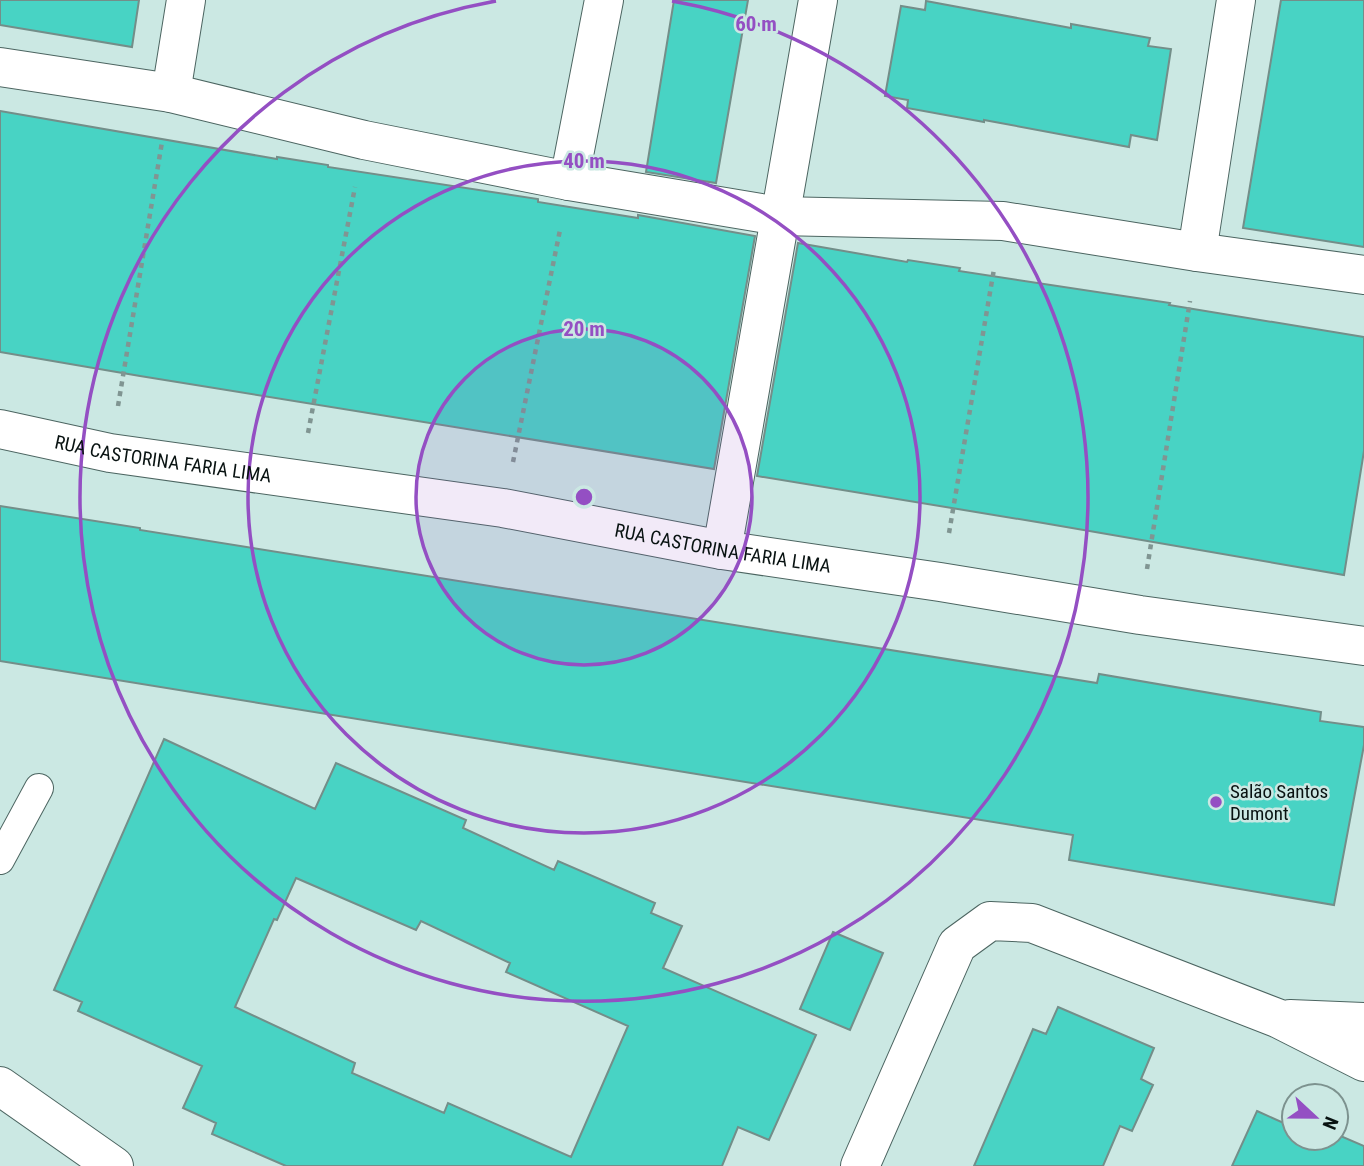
<svg xmlns="http://www.w3.org/2000/svg" width="1364" height="1166" font-family="'Roboto Condensed',sans-serif">
	<style>
		.building { fill: #48d3c4; stroke: #738e89; stroke-width: 2; fill-rule: evenodd }
		.lines { fill: none; stroke-linecap: round; stroke-linejoin: round }
		.service-casing { stroke: #4c6561; stroke-width: 30 }
		.minor-casing { stroke: #4c6561; stroke-width: 40 }
		.path { stroke: #809592; stroke-width: 4.5; stroke-dasharray: 5 5; stroke-linecap: butt }
		.service { stroke: #fff; stroke-width: 28 }
		.minor { stroke: #fff; stroke-width: 38 }
		.ring { fill: none; stroke: #944fc3; stroke-width: 3.5 }
		.poi-dot { fill: #944fc3; stroke: #cbe8e3; stroke-width: 2.5 }
		.labels { text-anchor: middle; stroke-width: 5; stroke-linejoin: round; paint-order: stroke }
		.street-label { font-size: 19px; fill: #081211; stroke: #cbe8e3 }
		.poi-label { font-size: 19px; fill: #081211; stroke: #cbe8e3; text-anchor: start }
		.centre { fill: #944fc3; stroke: #cbe8e3; stroke-width: 3.5 }
		.ring-label { font-size: 21px; text-anchor: middle; font-weight: bold; fill: #944fc3; stroke: #cbe8e3; stroke-width: 5; stroke-linejoin: round; paint-order: stroke }
	</style>
	<rect width="100%" height="100%" fill="#cbe8e3"/>
	<!-- building -->
	<path class="building" d="M 0,0 L 139,0 L 132,47 L 0,25 Z
		M 674,0 L 748,0 L 716,183 L 646,172 Z
		M 1281,0 L 1364,0 L 1364,247 L 1243,228 Z
		M 926,1 L 1071,28 L 1071,24 L 1150,38 L 1148,46 L 1171,49 L 1157,140 L 1131,135 L 1129,147 L 984,120 L 984,122 L 907,108 L 908,100 L 885,96 L 901,6 L 925,10 Z
		M 0,111 L 277,159 L 277,157 L 328,165 L 328,167 L 538,199 L 538,202 L 638,218 L 638,215 L 755,236 L 714,469 L 140,376 L 0,352 Z
		M 798,243 L 907,262 L 908,260 L 960,268 L 959,271 L 1170,303 L 1169,305 L 1364,337 L 1364,451 L 1344,575 L 1043,523 L 757,476 Z
		M 0,506 L 140,528 L 140,530 L 1097,683 L 1099,674 L 1321,712 L 1320,721 L 1364,727 L 1364,745 L 1334,905 L 1069,860 L 1073,835 L 0,661 Z
		M 164,739 L 315,809 L 336,763 L 466,820 L 463,828 L 554,870 L 558,861 L 655,903 L 651,913 L 682,926 L 663,968 L 816,1035 L 769,1140 L 738,1127 L 722,1166 L 286,1166 L 212,1134 L 216,1123 L 183,1108 L 202,1066 L 78,1011 L 82,1002 L 54,990 ZM 296,878 L 416,930 L 421,921 L 510,963 L 506,972 L 628,1026 L 571,1157 L 448,1103 L 444,1113 L 352,1073 L 355,1063 L 235,1007 L 274,919 L 277,920 Z
		M 833,932 L 883,953 L 850,1030 L 800,1009 Z
		M 1058,1007 L 1154,1048 L 1141,1079 L 1153,1085 L 1132,1131 L 1120,1126 L 1103,1166 L 974,1166 L 1033,1029 L 1046,1034 Z
		M 1257,1111 L 1288,1125 L 1294,1115 L 1294,1138 L 1336,1138 L 1336,1134 L 1364,1146 L 1364,1166 L 1232,1166 Z"/>
	<g class="lines">
		<defs>
			<path id="service" d="M 0,860 L 39,788"/>
			<g id="minor">
				<path d="M 0,67 L 171,93 L 364,140 L 569,181 L 779,216 L 1003,221 L 1197,252 L 1364,275"/>
				<path d="M 171,93 L 186,0"/>
				<path d="M 569,181 L 604,0"/>
				<path d="M 1197,252 L 1236,0"/>
				<path id="s1" d="M 0,429 L 110,453 L 503,508 L 722,550 L 940,582 L 1140,615 L 1364,646"/>
				<path d="M 722,550 L 818,0"/>
				<path d="M 1290,1019 L 1364,1022"/>
				<path d="M 0,1086 L 114,1166"/>
				<path d="M 860,1166 L 957,945 L 990,921 L 1032,923 L 1277,1018 L 1364,1062"/>
			</g>
		</defs>
		<!-- service casing -->
		<use href="#service" class="service-casing"/>
		<!-- minor casing -->
		<use href="#minor" class="minor-casing"/>
		<!-- path -->
		<path class="path" d="M 118,406 L 162,142
			M 308,433 L 355,187
			M 513,462 L 560,230
			M 949,533 L 994,269
			M 1147,569 L 1190,301"/>
		<!-- service -->
		<use href="#service" class="service"/>
		<!-- minor -->
		<use href="#minor" class="minor"/>
	</g>
	<!-- distance rings -->
	<circle cx="584" cy="497" r="168" fill="#944fc3" fill-opacity=".12"/>
	<g class="ring">
		<circle cx="584" cy="497" r="168"/>
		<circle cx="584" cy="497" r="336"/>
		<path d="M672 1A504 504 0 1 1 496 1"/>
	</g>
	<!-- markers -->
	<circle class="poi-dot" cx="1216" cy="802" r="7"/>
	<g class="labels">
		<!-- street labels -->
		<g class="street-label">
			<text dy="7" stroke="none"><textPath href="#s1" startOffset="166">RUA CASTORINA FARIA LIMA</textPath></text>
			<text dy="7" stroke="none"><textPath href="#s1" startOffset="733">RUA CASTORINA FARIA LIMA</textPath></text>
		</g>
		<!-- poi labels -->
		<g class="poi-label">
			<text x="1230" y="798">Salão Santos<tspan x="1230" dy="22">Dumont</tspan></text>
		</g>
	</g>
	<circle cx="584" cy="497" r="10" class="centre"/>
	<g class="ring-label">
		<text x="756" y="31">60 m</text>
		<text x="584" y="168">40 m</text>
		<text x="584" y="336">20 m</text>
	</g>
	<!-- north arrow -->
	<g transform="translate(1315 1117) rotate(112)"><circle r="33" fill="#cbe8e3" stroke="#7d928f" stroke-width="2"/>
	<path d="M0-5L12 26L0 18L-12 26Z" fill="#944fc3"/>
	<text y="-10" font-size="19" font-weight="bold" text-anchor="middle" fill="#081211">N</text>
	</g>
</svg>
